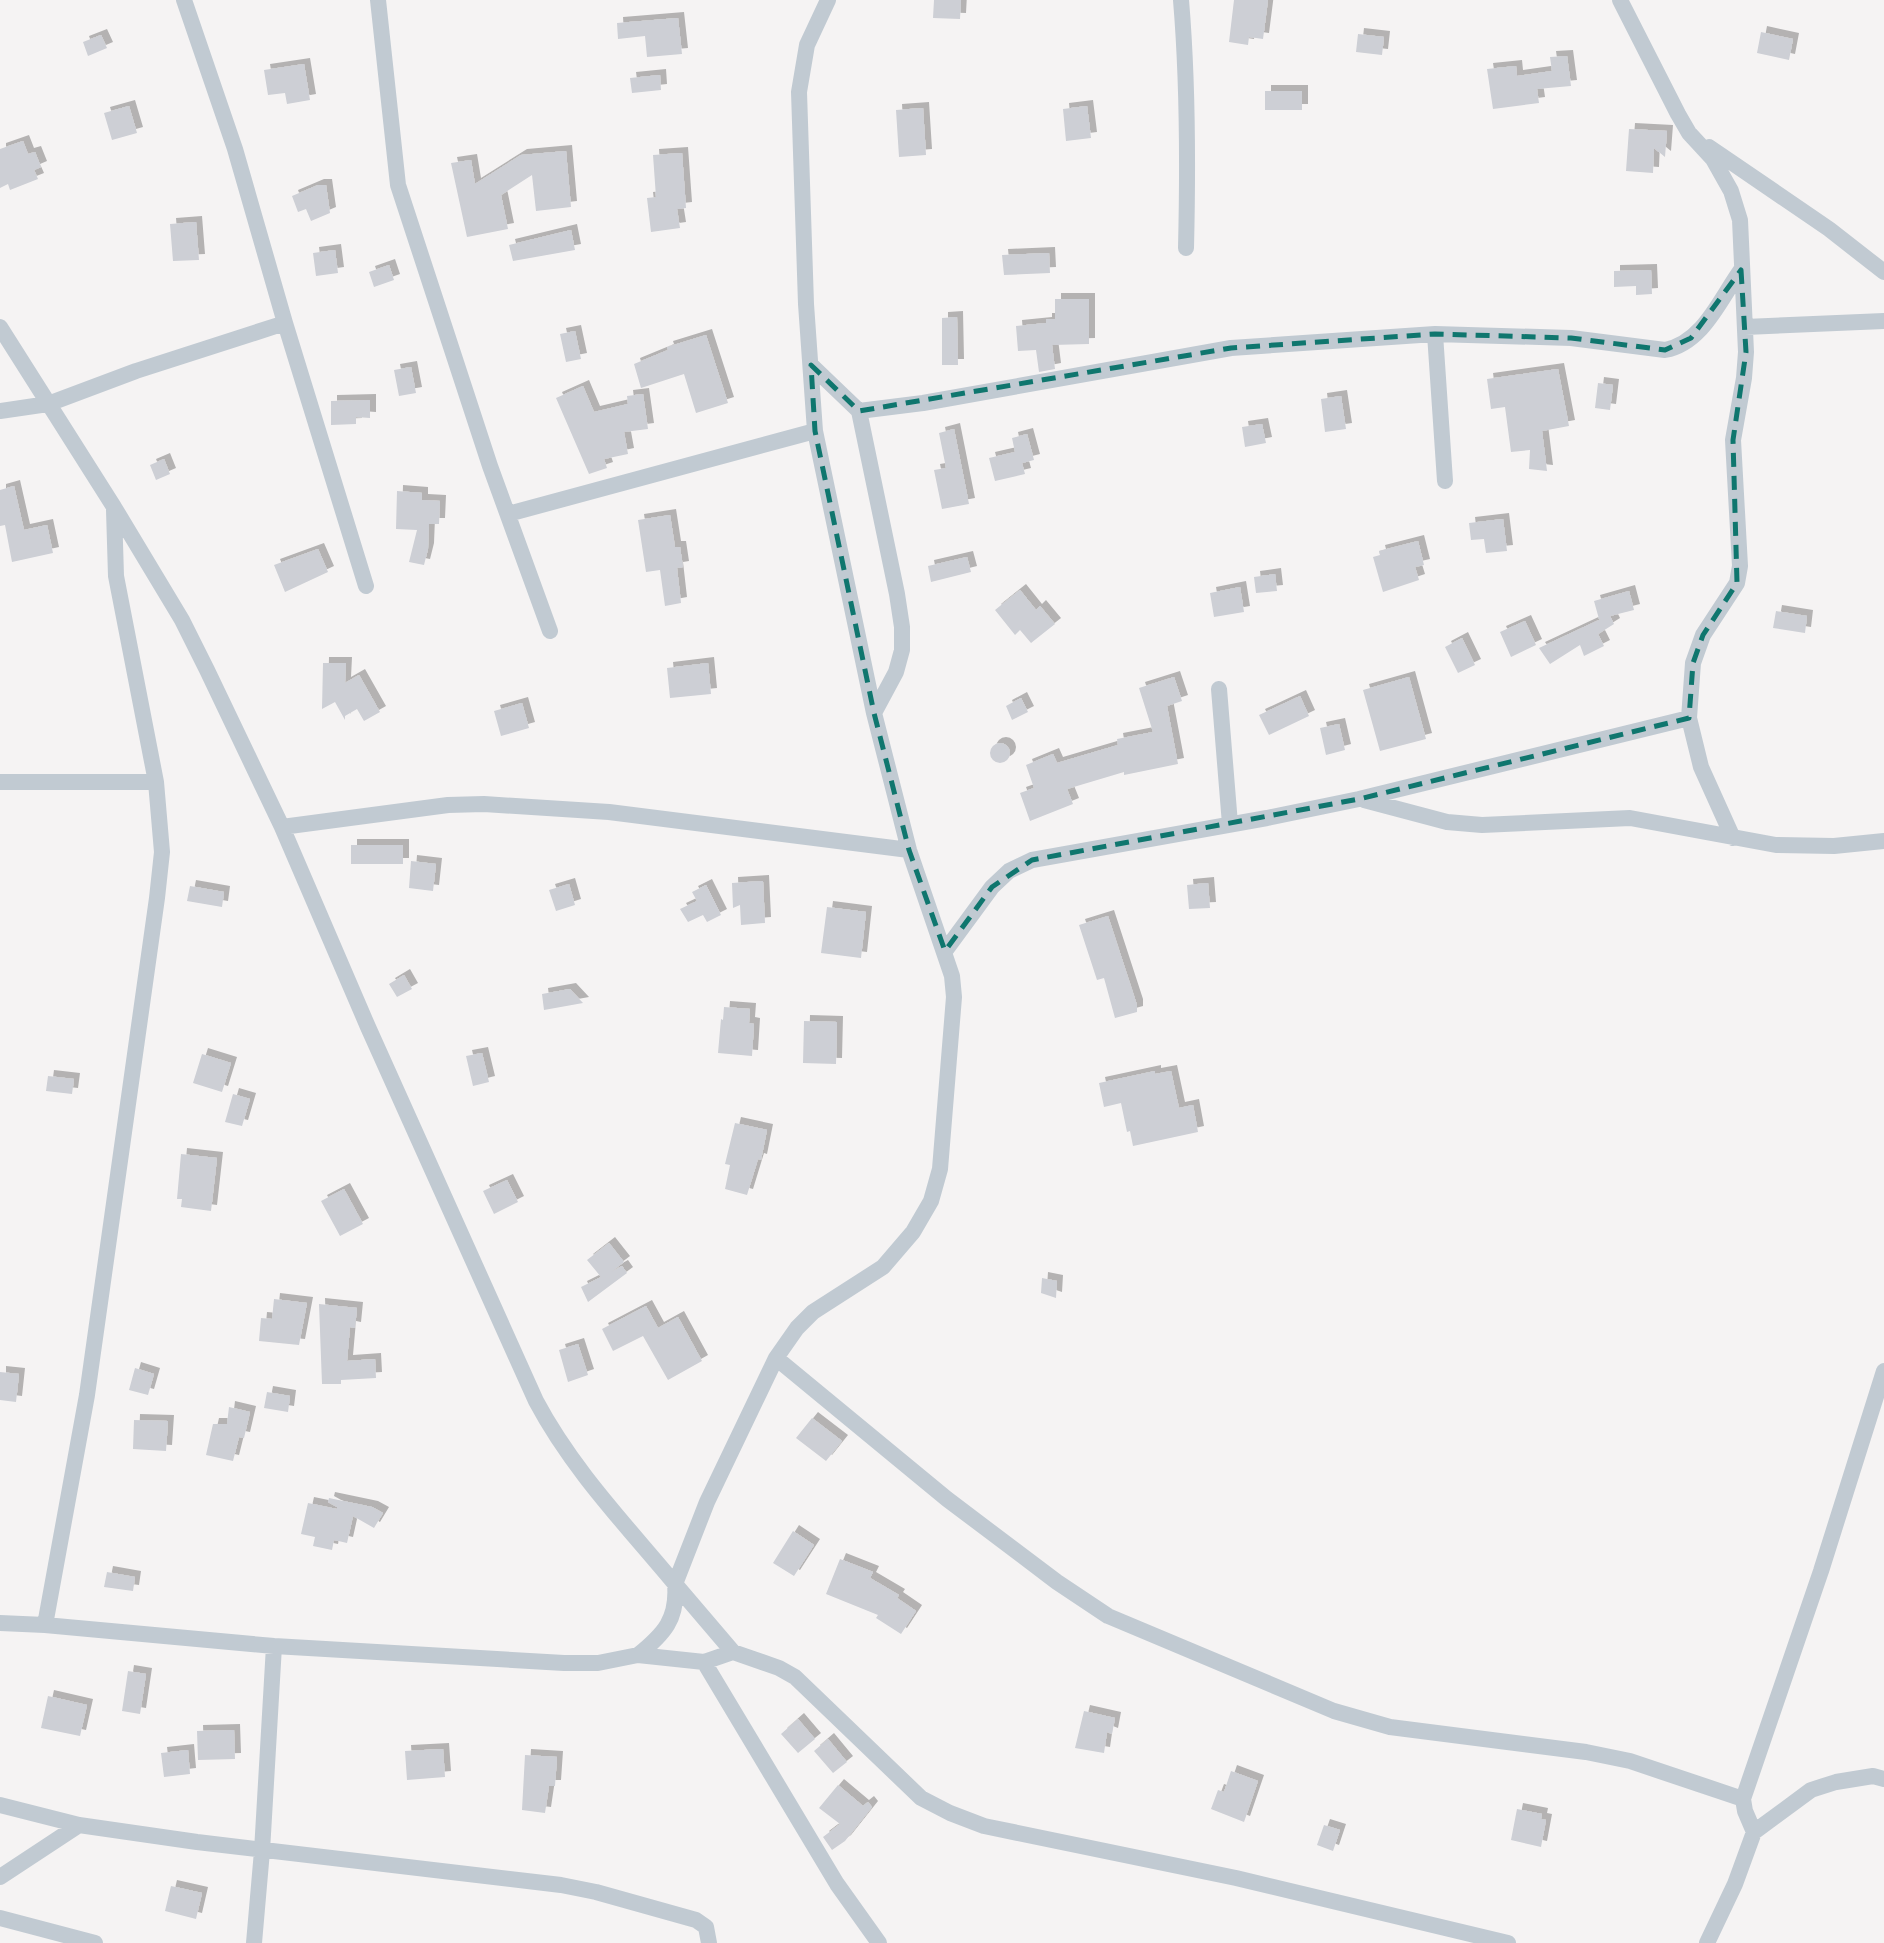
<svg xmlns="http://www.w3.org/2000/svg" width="1884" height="1943" font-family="Arial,sans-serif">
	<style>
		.building { fill: #cdcfd5; filter: url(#shadow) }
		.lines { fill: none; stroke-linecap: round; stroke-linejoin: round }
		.street { stroke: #c1cad2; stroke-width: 16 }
		.marked { fill: none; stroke: #0f766e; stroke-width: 5; stroke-dasharray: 14 9; stroke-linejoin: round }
	</style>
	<defs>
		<filter id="shadow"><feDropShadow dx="6" dy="-6" stdDeviation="0" flood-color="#0004"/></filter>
	</defs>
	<rect width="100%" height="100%" fill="#f5f3f3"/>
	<!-- building -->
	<path class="building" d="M 934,0 L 961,0 L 960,19 L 933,18 Z
		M 1234,0 L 1268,0 L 1263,39 L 1249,37 L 1248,45 L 1229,42 Z
		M 678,18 L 682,54 L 647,57 L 645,36 L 618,39 L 617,23 Z
		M 1761,32 L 1793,39 L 1789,60 L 1757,53 Z
		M 1358,34 L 1384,37 L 1382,55 L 1356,52 Z
		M 101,35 L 107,48 L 88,56 L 83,42 Z
		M 1567,56 L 1571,86 L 1537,89 L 1539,103 L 1493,109 L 1487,69 L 1516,66 L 1517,76 L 1552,71 L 1550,57 Z
		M 304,64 L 310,100 L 287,104 L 285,93 L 268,95 L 264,70 Z
		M 660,75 L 661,90 L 632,93 L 630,78 Z
		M 1265,91 L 1302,91 L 1302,110 L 1265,110 Z
		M 129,106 L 137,133 L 112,140 L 104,113 Z
		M 1087,106 L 1091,138 L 1066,141 L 1063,109 Z
		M 923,108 L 926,155 L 899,157 L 896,110 Z
		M 1629,129 L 1667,131 L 1665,157 L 1654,148 L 1653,173 L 1626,171 Z
		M 23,141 L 28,154 L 35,152 L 41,167 L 34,170 L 38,179 L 10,190 L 8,184 L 0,188 L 0,149 Z
		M 566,151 L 571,207 L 536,211 L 532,175 L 501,195 L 508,229 L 467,237 L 451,163 L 471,160 L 475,184 L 521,155 Z
		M 682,153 L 686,208 L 677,209 L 680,228 L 651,232 L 647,198 L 656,197 L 653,155 Z
		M 318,185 L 326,185 L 330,213 L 311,221 L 306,209 L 298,212 L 292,196 Z
		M 196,222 L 199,260 L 173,261 L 170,224 Z
		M 571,230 L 575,250 L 513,261 L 509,245 Z
		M 335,250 L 338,273 L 316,276 L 313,253 Z
		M 1049,253 L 1050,273 L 1004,275 L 1002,255 Z
		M 389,265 L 394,280 L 374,287 L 369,272 Z
		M 1651,270 L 1652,294 L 1636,295 L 1636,286 L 1614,287 L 1614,271 Z
		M 1055,299 L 1089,299 L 1089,344 L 1052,345 L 1055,369 L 1039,372 L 1036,350 L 1018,351 L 1016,326 L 1046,323 L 1046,319 L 1055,319 Z
		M 957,317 L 958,365 L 942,365 L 942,318 Z
		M 575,331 L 581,359 L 566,362 L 560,334 Z
		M 706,335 L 728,403 L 696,413 L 684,374 L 641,388 L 634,364 L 668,350 L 667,347 Z
		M 411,367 L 416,393 L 399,396 L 394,370 Z
		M 1558,369 L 1569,426 L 1542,431 L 1547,471 L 1529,469 L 1530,450 L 1511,452 L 1505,407 L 1491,409 L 1487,379 Z
		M 1598,383 L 1613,385 L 1610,410 L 1595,408 Z
		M 583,386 L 594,412 L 628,404 L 627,396 L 643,394 L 648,429 L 624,432 L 628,454 L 604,459 L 607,468 L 589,474 L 556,398 Z
		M 1341,396 L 1346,429 L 1325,432 L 1321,399 Z
		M 370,400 L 370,418 L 356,417 L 356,424 L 331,425 L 331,401 Z
		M 1262,424 L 1266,443 L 1245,447 L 1242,427 Z
		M 954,429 L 969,504 L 942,509 L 934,470 L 946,468 L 939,433 Z
		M 1027,434 L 1034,460 L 1022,463 L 1025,474 L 995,481 L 989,458 L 1015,452 L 1012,438 Z
		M 164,459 L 170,474 L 156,480 L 150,465 Z
		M 14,486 L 24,530 L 47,525 L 53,553 L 12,562 L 5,525 L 0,526 L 0,490 Z
		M 397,491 L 422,493 L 422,500 L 440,501 L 439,524 L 429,524 L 428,549 L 424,565 L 409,562 L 417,530 L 396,529 Z
		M 670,515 L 675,547 L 680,547 L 683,567 L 677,568 L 681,603 L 665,606 L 660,570 L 646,572 L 638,520 Z
		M 1503,519 L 1507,551 L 1486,553 L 1484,539 L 1471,540 L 1469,523 Z
		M 1418,541 L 1424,565 L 1415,567 L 1419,580 L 1383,592 L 1373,557 L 1380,555 L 1379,551 Z
		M 318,549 L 328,572 L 285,592 L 274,565 Z
		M 967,557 L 971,572 L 931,582 L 928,566 Z
		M 1275,574 L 1277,591 L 1256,593 L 1254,577 Z
		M 1240,587 L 1244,612 L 1214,617 L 1210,593 Z
		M 1020,590 L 1036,610 L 1040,606 L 1055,624 L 1031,643 L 1020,630 L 1015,635 L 995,610 Z
		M 1629,591 L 1634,610 L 1610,616 L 1614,624 L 1598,634 L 1604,646 L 1584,656 L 1580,645 L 1550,664 L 1539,648 L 1601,619 L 1599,619 L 1594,601 Z
		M 1776,611 L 1807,616 L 1805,633 L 1773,628 Z
		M 1525,621 L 1536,645 L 1511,657 L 1500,632 Z
		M 1462,638 L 1475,665 L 1458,673 L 1445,647 Z
		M 323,663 L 346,663 L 345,683 L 359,675 L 380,712 L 364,721 L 357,709 L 345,716 L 345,720 L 335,702 L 322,709 Z
		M 708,663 L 711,694 L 670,698 L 667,668 Z
		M 1174,677 L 1182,701 L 1167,706 L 1178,764 L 1124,775 L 1124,772 L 1067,789 L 1073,804 L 1030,821 L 1020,793 L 1034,788 L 1026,765 L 1053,754 L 1057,763 L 1118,745 L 1117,739 L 1153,732 L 1139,688 Z
		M 1409,677 L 1426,739 L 1380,751 L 1363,690 Z
		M 1300,696 L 1309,716 L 1269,735 L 1259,715 Z
		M 1021,698 L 1028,712 L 1012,720 L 1006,706 Z
		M 522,703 L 529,728 L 501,736 L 494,711 Z
		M 1339,724 L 1345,750 L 1326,755 L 1320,728 Z
		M990 753a10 10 0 1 1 20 0a10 10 0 1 1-20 0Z
		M 351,845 L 403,845 L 403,864 L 351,864 Z
		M 411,861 L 436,864 L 433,891 L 409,888 Z
		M 763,881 L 765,923 L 741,925 L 740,905 L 733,908 L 732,883 Z
		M 1208,883 L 1210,908 L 1189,909 L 1187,885 Z
		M 569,884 L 575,905 L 556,911 L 549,890 Z
		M 706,885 L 721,915 L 707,922 L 703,915 L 688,922 L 680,909 L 697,901 L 692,892 Z
		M 190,886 L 224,892 L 222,907 L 187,901 Z
		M 827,907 L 866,912 L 861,958 L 821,953 Z
		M 1108,916 L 1137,1005 L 1137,1012 L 1115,1018 L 1104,978 L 1097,980 L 1079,925 Z
		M 404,975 L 412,989 L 397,997 L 389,984 Z
		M 570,989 L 583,1003 L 544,1010 L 542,994 Z
		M 724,1007 L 750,1009 L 749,1023 L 754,1024 L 752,1056 L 718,1053 L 721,1019 L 723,1020 Z
		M 804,1021 L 837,1022 L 836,1064 L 803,1063 Z
		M 482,1053 L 489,1082 L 473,1086 L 466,1056 Z
		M 202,1054 L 231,1063 L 222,1092 L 193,1083 Z
		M 1155,1071 L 1155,1074 L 1171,1071 L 1179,1108 L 1193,1105 L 1198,1132 L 1133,1146 L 1130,1131 L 1127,1132 L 1121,1103 L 1104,1107 L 1099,1083 Z
		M 48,1076 L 74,1079 L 72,1094 L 46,1091 Z
		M 233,1094 L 250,1099 L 242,1126 L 225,1122 Z
		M 735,1123 L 767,1130 L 761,1160 L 758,1159 L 747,1195 L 725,1189 L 730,1165 L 725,1164 Z
		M 181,1154 L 217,1158 L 211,1211 L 181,1207 L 182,1199 L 177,1199 Z
		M 507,1180 L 518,1202 L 494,1214 L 483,1191 Z
		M 344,1189 L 363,1224 L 340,1236 L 321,1201 Z
		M 609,1243 L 624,1262 L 611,1272 L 622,1266 L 627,1273 L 588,1302 L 581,1287 L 601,1277 L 587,1260 Z
		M 1042,1278 L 1057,1281 L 1056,1298 L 1041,1293 Z
		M 274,1299 L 307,1303 L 299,1345 L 259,1341 L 261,1318 L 272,1319 Z
		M 319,1304 L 357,1308 L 355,1328 L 350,1327 L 347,1361 L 375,1359 L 376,1378 L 341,1380 L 341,1384 L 322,1384 Z
		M 646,1306 L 658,1328 L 678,1317 L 702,1361 L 668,1380 L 643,1336 L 613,1351 L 602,1329 Z
		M 578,1344 L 588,1375 L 568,1382 L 559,1350 Z
		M 135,1368 L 154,1374 L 148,1395 L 129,1390 Z
		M 0,1372 L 19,1374 L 16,1402 L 0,1400 Z
		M 267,1392 L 290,1396 L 288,1412 L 264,1408 Z
		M 229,1407 L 250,1412 L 244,1438 L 239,1437 L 233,1461 L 206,1455 L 213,1424 L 227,1424 Z
		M 812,1418 L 842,1441 L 826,1461 L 796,1438 Z
		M 134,1420 L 168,1421 L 166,1451 L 133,1449 Z
		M 329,1498 L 372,1507 L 383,1513 L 374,1528 L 353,1516 L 347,1543 L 334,1540 L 332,1550 L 313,1546 L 315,1537 L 301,1534 L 308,1503 L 337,1509 L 337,1507 L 328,1502 Z
		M 793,1531 L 814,1545 L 794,1576 L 773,1563 Z
		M 840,1559 L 873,1572 L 870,1578 L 899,1595 L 897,1598 L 916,1611 L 901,1634 L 876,1618 L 878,1615 L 826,1594 Z
		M 107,1572 L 135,1577 L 133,1591 L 104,1587 Z
		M 128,1671 L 146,1674 L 140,1714 L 122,1711 Z
		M 48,1696 L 87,1705 L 80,1736 L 41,1728 Z
		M 1084,1711 L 1115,1718 L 1112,1734 L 1107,1732 L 1104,1753 L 1075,1748 Z
		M 798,1719 L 815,1739 L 798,1753 L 781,1734 Z
		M 234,1730 L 235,1759 L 198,1760 L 197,1731 Z
		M 828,1739 L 847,1762 L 833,1773 L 814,1751 Z
		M 443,1749 L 445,1777 L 407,1780 L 405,1751 Z
		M 188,1750 L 190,1774 L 164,1777 L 161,1753 Z
		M 525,1755 L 557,1757 L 555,1786 L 549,1786 L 545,1813 L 522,1810 Z
		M 1231,1771 L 1258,1781 L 1244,1822 L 1211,1809 L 1218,1790 L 1224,1792 Z
		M 838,1785 L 863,1806 L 868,1802 L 872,1807 L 845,1841 L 832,1850 L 823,1837 L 840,1824 L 819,1808 Z
		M 1517,1809 L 1542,1814 L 1541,1819 L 1546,1820 L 1541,1847 L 1511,1840 Z
		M 1324,1825 L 1340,1830 L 1333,1851 L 1317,1845 Z
		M 171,1886 L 202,1893 L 196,1919 L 165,1911 Z"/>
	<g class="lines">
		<!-- street -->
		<path class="street" d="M 184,0 L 235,149 L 285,323 L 366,586
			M 378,0 L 398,185 L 490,466 L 550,631
			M 828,0 L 807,45 L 799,92 L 806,304 L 815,431 L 874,713 L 909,850 L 952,976 L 954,997 L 940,1169 L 931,1201 L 913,1232 L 883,1267 L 813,1312 L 797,1328 L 776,1358 L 707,1502 L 675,1584 L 733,1652 L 779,1668 L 795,1677 L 921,1798 L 950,1813 L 984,1826 L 1236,1878 L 1508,1943
			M 1181,0 C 1188,83 1188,165 1186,248
			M 1620,0 L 1678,114 L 1689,133 L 1713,159 L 1731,191 L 1740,220 L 1746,352 L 1744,378 L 1733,440 L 1740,566 L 1737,583 L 1703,635 L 1693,663 L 1689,718 L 1701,767 L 1733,838
			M 1709,147 L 1829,229 L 1884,272
			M 0,327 L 114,507 L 182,620 L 207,670 L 282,827 L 368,1027 L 536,1401 C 572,1469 626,1525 675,1584 C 678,1619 664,1634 638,1655
			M 1745,327 L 1884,321
			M 1435,334 L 1445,481
			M 811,365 L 859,411 L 897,594 L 902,627 L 902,650 L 896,672 L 874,713
			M 0,411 L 48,404 L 136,371 L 285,323
			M 859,411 L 923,403 L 1231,348 L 1435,334 L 1571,338 L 1665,350 C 1703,343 1720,299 1741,270
			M 508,514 L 815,431
			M 1219,689 L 1230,824
			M 0,782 L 156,782 L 116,576 L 114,510
			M 1364,800 L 1447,822 L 1482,825 L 1630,818 L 1776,845 L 1834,846 L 1884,841
			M 282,827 L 448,805 L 484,804 L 609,812 L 909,850
			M 945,951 L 992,887 L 1009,871 L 1032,860 L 1267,818 L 1359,799 L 1689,718
			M 776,1358 L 947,1499 L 1057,1582 L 1108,1616 L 1334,1711 L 1390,1727 L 1586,1752 L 1630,1761 L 1743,1799 L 1745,1811 L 1754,1832
			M 0,1623 L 45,1625 L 274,1646 L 564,1663 L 598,1663 L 638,1655 L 704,1662 L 733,1652
			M 45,1625 L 87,1395 L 157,898 L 162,852 L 156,782
			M 704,1662 L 837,1884 L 879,1943
			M 1743,1799 L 1821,1571 L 1884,1371
			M 0,1805 L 79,1825 L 197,1842 L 561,1885 L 596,1892 L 696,1920 L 706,1927 L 709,1943
			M 0,1877 L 79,1825
			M 0,1918 L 95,1943
			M 254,1943 L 262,1851 L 274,1646
			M 1707,1943 L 1735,1884 L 1754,1832 L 1811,1790 L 1836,1782 L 1873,1776 L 1884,1779"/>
	</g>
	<!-- marked area -->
	<path class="marked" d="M 1741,270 L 1746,352 L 1733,440 L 1737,583 L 1703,635 L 1693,663 L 1689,718 L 1359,799 L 1032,860 L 992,887 L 945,951 L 909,850 L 874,713 L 815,431 L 811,365 L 859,411 L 1231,348 L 1435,334 L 1571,338 L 1665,350 L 1691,338 Z"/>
</svg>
